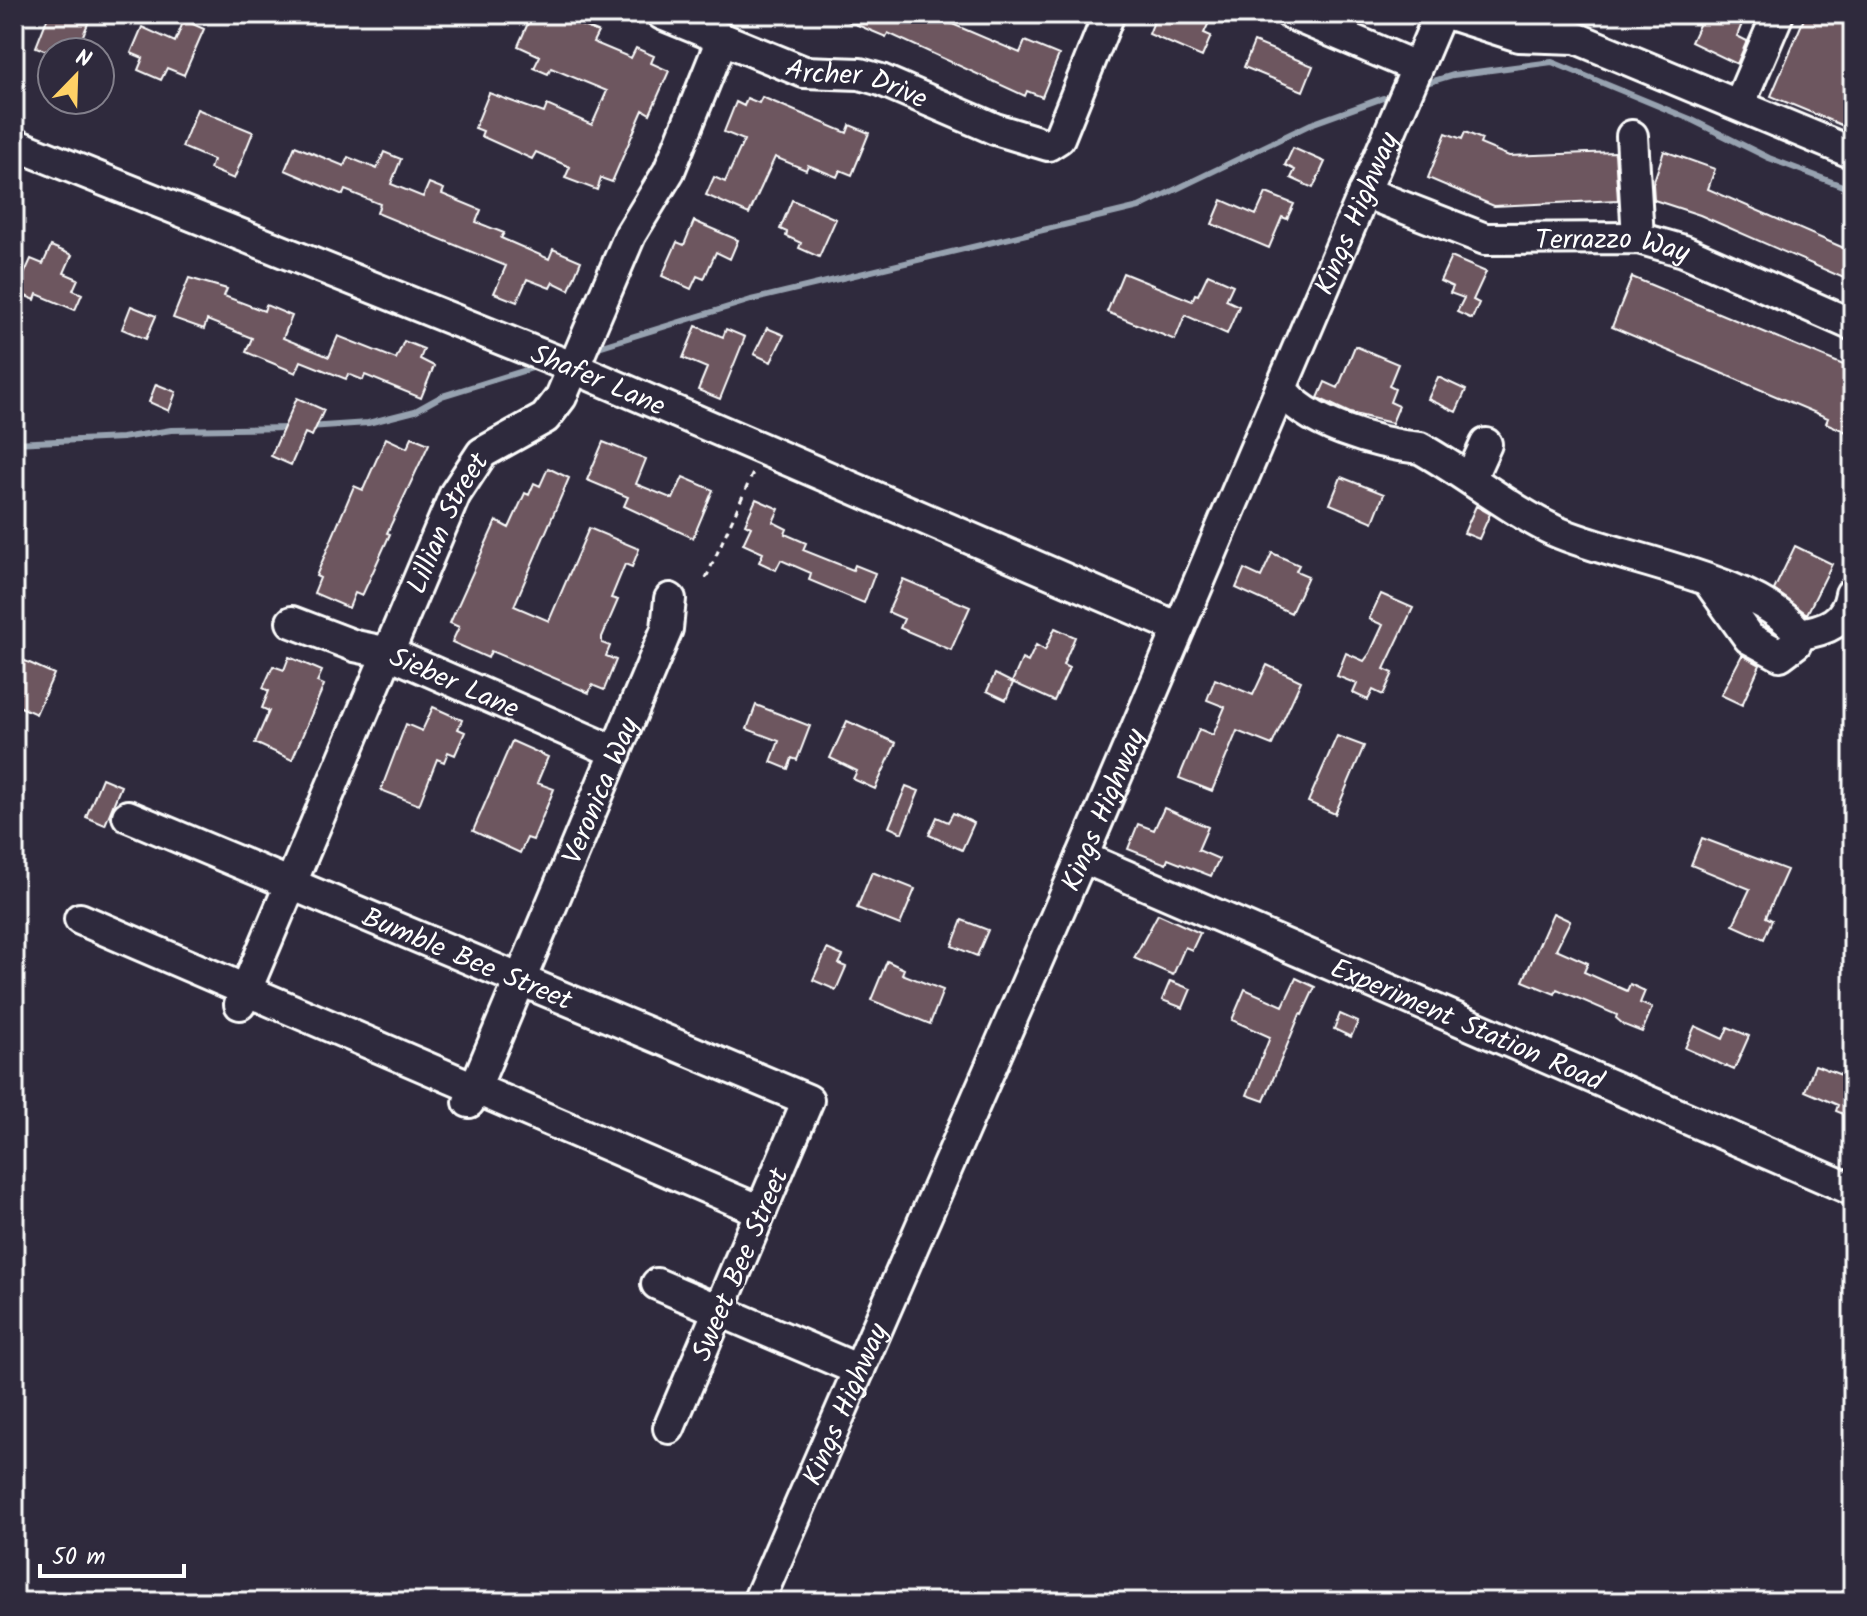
<svg xmlns="http://www.w3.org/2000/svg" width="1867" height="1616" font-family="Kalam,sans-serif">
	<style>
		.lines { fill: none; stroke-linecap: round; stroke-linejoin: round }
		.stream { stroke: #97a2b0; stroke-width: 6 }
		.building { fill: #6d565f; stroke: #fff; stroke-width: 2 }
		.minor-casing { stroke: #fff; stroke-width: 36 }
		.path { stroke: #fff; stroke-width: 3; stroke-dasharray: 6 6; stroke-linecap: butt }
		.minor { stroke: #2f2a3d; stroke-width: 30 }
		.labels { text-anchor: middle; stroke-width: 7; stroke-linejoin: round; paint-order: stroke }
		.street-label { font-size: 28px; fill: #fff; stroke: #2f2a3d }
	</style>
	<rect width="100%" height="100%" fill="#2f2a3d"/>
	<filter id="ink" filterUnits="userSpaceOnUse"><feTurbulence type="fractalNoise" baseFrequency=".0125" numOctaves="2"/><feDisplacementMap in="SourceGraphic" scale="16" xChannelSelector="R" yChannelSelector="G"/><feConvolveMatrix kernelMatrix="1 2 1 2 8 2 1 2 1" color-interpolation-filters="sRGB"/></filter>
	<g filter="url(#ink)">
		<g class="lines">
			<!-- stream -->
			<path class="stream" d="M 1420,85 L 1453,75 L 1552,62 L 1690,119 L 1769,158 L 1853,190
				M 592,349 L 751,300 L 1139,207 L 1311,124 L 1383,98
				M 308,427 L 368,423 L 415,411 L 442,396 L 539,366
				M 14,443 L 122,438 L 171,430 L 289,428"/>
		</g>
		<!-- building -->
		<path class="building" d="M 49,14 L 92,14 L 76,52 L 49,52 L 36,47 Z
			M 532,14 L 552,14 L 598,32 L 593,42 L 631,58 L 636,48 L 654,56 L 651,63 L 669,71 L 650,114 L 643,110 L 612,182 L 601,178 L 597,190 L 565,178 L 570,167 L 536,152 L 532,159 L 481,136 L 483,131 L 475,128 L 489,93 L 544,113 L 547,105 L 592,125 L 607,91 L 551,68 L 548,74 L 534,68 L 540,56 L 518,46 Z
			M 831,14 L 929,14 L 1020,53 L 1025,41 L 1059,55 L 1042,97 L 1027,91 L 1025,96 L 888,33 L 886,37 Z
			M 1157,14 L 1213,14 L 1204,33 L 1211,36 L 1202,57 L 1149,34 Z
			M 1704,14 L 1746,14 L 1737,36 L 1747,41 L 1737,64 L 1691,42 Z
			M 1806,14 L 1853,14 L 1853,130 L 1771,96 Z
			M 184,20 L 204,29 L 184,75 L 167,68 L 161,80 L 138,70 L 143,58 L 131,53 L 142,27 L 175,42 Z
			M 1254,42 L 1313,66 L 1303,91 L 1244,67 Z
			M 762,97 L 847,133 L 850,125 L 869,133 L 852,175 L 840,170 L 837,177 L 808,165 L 806,170 L 775,157 L 749,214 L 706,195 L 714,177 L 725,182 L 744,140 L 724,132 L 736,102 L 744,106 L 747,98 L 759,103 Z
			M 197,109 L 253,132 L 234,179 L 210,169 L 213,160 L 182,147 Z
			M 1465,132 L 1482,139 L 1480,144 L 1509,156 L 1615,152 L 1618,200 L 1494,206 L 1428,178 L 1446,133 L 1462,139 Z
			M 295,146 L 344,166 L 348,157 L 377,169 L 384,152 L 401,159 L 391,184 L 423,197 L 429,183 L 444,189 L 442,194 L 481,210 L 476,222 L 504,233 L 501,238 L 549,259 L 553,249 L 581,261 L 569,290 L 553,282 L 550,288 L 527,279 L 517,302 L 494,293 L 506,266 L 377,213 L 380,204 L 345,190 L 343,195 L 285,170 Z
			M 1293,148 L 1325,162 L 1313,188 L 1291,178 L 1295,170 L 1285,165 Z
			M 1664,151 L 1715,169 L 1708,189 L 1853,252 L 1853,264 L 1846,279 L 1700,215 L 1654,200 L 1653,184 Z
			M 1266,193 L 1294,204 L 1287,219 L 1282,217 L 1269,248 L 1212,224 L 1222,200 L 1256,215 Z
			M 792,200 L 836,219 L 819,257 L 799,248 L 801,243 L 786,236 L 787,232 L 780,229 Z
			M 694,221 L 738,240 L 730,259 L 716,252 L 704,279 L 697,276 L 691,289 L 662,276 L 677,242 L 684,245 Z
			M 51,246 L 72,255 L 64,273 L 78,279 L 73,290 L 82,294 L 75,310 L 37,294 L 35,300 L 16,292 L 31,259 L 43,264 Z
			M 1451,257 L 1486,272 L 1473,300 L 1479,303 L 1472,319 L 1457,312 L 1464,298 L 1450,293 L 1453,287 L 1440,281 Z
			M 1123,273 L 1192,301 L 1195,294 L 1198,295 L 1208,274 L 1233,285 L 1226,300 L 1239,306 L 1227,334 L 1185,315 L 1175,340 L 1107,312 Z
			M 1632,277 L 1853,369 L 1853,435 L 1826,423 L 1828,418 L 1612,327 Z
			M 189,278 L 227,289 L 224,296 L 264,311 L 266,305 L 292,316 L 283,338 L 329,357 L 338,336 L 396,359 L 404,341 L 424,349 L 420,359 L 434,366 L 421,398 L 365,375 L 363,380 L 348,374 L 346,379 L 301,361 L 296,373 L 246,352 L 252,338 L 207,320 L 204,329 L 173,318 Z
			M 131,306 L 156,316 L 146,339 L 122,329 Z
			M 696,326 L 723,337 L 726,329 L 745,337 L 720,399 L 698,390 L 707,368 L 683,358 Z
			M 767,328 L 784,335 L 771,362 L 754,354 Z
			M 1355,346 L 1398,364 L 1389,386 L 1395,389 L 1390,402 L 1399,406 L 1392,423 L 1350,413 L 1318,398 L 1325,382 L 1338,388 Z
			M 1438,377 L 1466,390 L 1456,412 L 1428,399 Z
			M 156,384 L 176,392 L 169,411 L 149,402 Z
			M 297,398 L 324,410 L 312,436 L 305,433 L 291,465 L 271,456 Z
			M 412,437 L 429,444 L 387,533 L 390,534 L 362,596 L 355,593 L 349,608 L 314,593 L 320,578 L 316,576 L 354,486 L 363,490 L 386,438 L 407,448 Z
			M 603,442 L 646,459 L 636,484 L 673,499 L 683,477 L 713,490 L 693,538 L 624,506 L 628,497 L 587,480 Z
			M 548,468 L 569,478 L 514,606 L 549,621 L 589,528 L 639,549 L 632,567 L 625,564 L 611,598 L 618,600 L 602,637 L 602,643 L 610,646 L 606,656 L 616,660 L 604,690 L 592,685 L 589,693 L 491,651 L 488,658 L 452,642 L 459,627 L 450,623 L 496,521 L 509,528 L 525,493 L 529,495 L 534,483 L 540,486 Z
			M 1341,477 L 1384,494 L 1373,522 L 1330,504 Z
			M 756,499 L 779,509 L 773,522 L 787,529 L 785,534 L 806,543 L 803,550 L 853,570 L 855,565 L 875,573 L 864,603 L 809,580 L 811,573 L 781,560 L 776,570 L 759,562 L 763,553 L 743,544 L 751,527 L 745,524 Z
			M 1476,506 L 1490,514 L 1479,539 L 1464,533 Z
			M 1795,546 L 1832,564 L 1807,614 L 1774,590 Z
			M 1272,553 L 1299,565 L 1296,571 L 1308,576 L 1291,613 L 1236,588 L 1244,569 L 1261,577 Z
			M 903,579 L 970,607 L 951,650 L 900,628 L 904,619 L 888,612 Z
			M 1381,594 L 1413,608 L 1384,669 L 1393,673 L 1383,695 L 1373,690 L 1368,700 L 1353,693 L 1357,684 L 1337,676 L 1346,653 L 1364,661 L 1370,653 L 1383,625 L 1369,619 Z
			M 1055,628 L 1075,637 L 1063,665 L 1069,668 L 1054,701 L 1012,682 L 1022,659 L 1028,662 L 1036,645 L 1045,650 Z
			M 1742,655 L 1760,665 L 1742,705 L 1721,695 Z
			M 14,656 L 54,674 L 36,714 L 14,704 Z
			M 289,657 L 322,671 L 317,682 L 324,685 L 292,760 L 255,743 L 269,711 L 262,708 L 269,691 L 263,688 L 273,666 L 284,670 Z
			M 1267,665 L 1301,681 L 1272,745 L 1237,731 L 1212,791 L 1179,778 L 1199,729 L 1213,735 L 1225,707 L 1207,700 L 1215,679 L 1253,695 Z
			M 995,674 L 1013,683 L 1006,700 L 987,691 Z
			M 756,705 L 810,726 L 797,760 L 792,758 L 788,769 L 771,762 L 779,741 L 747,729 Z
			M 433,707 L 462,720 L 458,729 L 465,732 L 455,755 L 448,752 L 444,762 L 437,759 L 419,805 L 381,790 L 406,724 L 422,731 Z
			M 847,721 L 896,743 L 875,789 L 853,779 L 857,771 L 830,758 Z
			M 1337,736 L 1364,746 L 1335,814 L 1308,802 Z
			M 512,741 L 548,757 L 537,783 L 554,789 L 533,840 L 527,838 L 520,853 L 473,831 Z
			M 102,778 L 121,786 L 105,825 L 86,817 Z
			M 906,786 L 919,791 L 902,833 L 889,827 Z
			M 1164,808 L 1208,827 L 1198,850 L 1219,859 L 1211,876 L 1168,859 L 1166,864 L 1128,849 L 1138,824 L 1154,830 Z
			M 953,813 L 974,823 L 962,850 L 929,835 L 937,817 L 948,822 Z
			M 1702,838 L 1787,870 L 1766,917 L 1772,920 L 1764,939 L 1733,925 L 1750,889 L 1691,865 Z
			M 872,872 L 915,889 L 900,925 L 857,908 Z
			M 1553,913 L 1570,921 L 1556,949 L 1588,963 L 1584,972 L 1627,991 L 1630,984 L 1645,991 L 1640,1003 L 1652,1008 L 1642,1032 L 1624,1025 L 1616,1018 L 1617,1015 L 1557,989 L 1555,994 L 1523,981 Z
			M 1158,914 L 1200,933 L 1192,950 L 1185,947 L 1173,975 L 1134,958 Z
			M 962,920 L 988,930 L 977,956 L 952,946 Z
			M 827,949 L 843,956 L 839,964 L 846,967 L 836,990 L 813,980 Z
			M 887,961 L 904,969 L 902,974 L 943,990 L 930,1024 L 871,1000 Z
			M 1296,978 L 1315,987 L 1302,1015 L 1300,1014 L 1264,1101 L 1247,1095 L 1270,1037 L 1232,1020 L 1245,989 L 1283,1006 Z
			M 1170,981 L 1191,989 L 1183,1008 L 1162,1000 Z
			M 1340,1014 L 1358,1022 L 1351,1037 L 1334,1029 Z
			M 1695,1026 L 1723,1039 L 1728,1027 L 1749,1036 L 1734,1070 L 1685,1048 Z
			M 1815,1065 L 1849,1078 L 1853,1070 L 1853,1118 L 1836,1111 L 1838,1105 L 1805,1091 Z"/>
		<g class="lines">
			<defs>
				<g id="minor">
					<path id="s1" d="M 662,14 L 804,72 L 860,74 L 881,80 L 995,129 L 1048,145 L 1059,138 L 1109,14"/>
					<path d="M 1291,14 L 1416,67"/>
					<path d="M 1450,14 L 1519,36 L 1576,38 L 1853,153"/>
					<path d="M 1739,105 L 1778,14"/>
					<path d="M 1632,136 L 1638,238"/>
					<path id="s2" d="M 14,144 L 574,368 L 1179,628"/>
					<path id="s3" d="M 1364,192 L 1485,239 L 1638,238 L 1684,251 L 1853,325"/>
					<path d="M 1281,388 C 1305,424 1378,444 1420,448 C 1465,473 1510,510 1555,531 C 1617,559 1761,579 1799,634 L 1796,643 L 1780,655 L 1749,638 L 1709,582"/>
					<path d="M 1471,477 L 1486,444"/>
					<path id="s4" d="M 292,622 L 355,646 L 389,653 L 616,752"/>
					<path d="M 1799,634 C 1826,630 1846,623 1851,594"/>
					<path id="s5" d="M 128,816 L 808,1100 L 669,1428"/>
					<path id="s6" d="M 1082,857 L 1853,1190"/>
					<path d="M 80,919 L 761,1211"/>
					<path id="s7" d="M 240,1004 L 455,494 L 482,453 L 545,418 L 561,397 L 630,235 L 669,171 L 722,39"/>
					<path id="s8" d="M 469,1102 L 667,629 L 670,599"/>
					<path d="M 657,1284 L 859,1370"/>
					<path id="s9" d="M 758,1602 L 1082,857 L 1440,14"/>
				</g>
			</defs>
			<!-- minor casing -->
			<use href="#minor" class="minor-casing"/>
			<!-- path -->
			<path class="path" d="M 706,578 L 753,473"/>
			<!-- minor -->
			<use href="#minor" class="minor"/>
		</g>
	</g>
	<g class="labels">
		<!-- street labels -->
		<g class="street-label">
			<text dy="10" stroke="none"><textPath href="#s1" startOffset="208">Archer Drive</textPath></text>
			<text dy="10" stroke="none"><textPath href="#s9" startOffset="1512">Kings Highway</textPath></text>
			<text dy="10" stroke="none"><textPath href="#s3" startOffset="258">Terrazzo Way</textPath></text>
			<text dy="10" stroke="none"><textPath href="#s2" startOffset="630">Shafer Lane</textPath></text>
			<text dy="10" stroke="none"><textPath href="#s7" startOffset="524">Lillian Street</textPath></text>
			<text dy="10" stroke="none"><textPath href="#s4" startOffset="174">Sieber Lane</textPath></text>
			<text dy="10" stroke="none"><textPath href="#s8" startOffset="338">Veronica Way</textPath></text>
			<text dy="10" stroke="none"><textPath href="#s9" startOffset="864">Kings Highway</textPath></text>
			<text dy="10" stroke="none"><textPath href="#s5" startOffset="368">Bumble Bee Street</textPath></text>
			<text dy="10" stroke="none"><textPath href="#s6" startOffset="420">Experiment Station Road</textPath></text>
			<text transform="translate(739 1264) rotate(-67)" y="10">Sweet Bee Street</text>
			<text dy="10" stroke="none"><textPath href="#s9" startOffset="216">Kings Highway</textPath></text>
		</g>
	</g>
	<!-- margin -->
	<rect width="1867" height="1616" fill="none" stroke="#2f2a3d" stroke-width="48"/>
	<rect x="24" y="24" width="1819" height="1568" fill="none" stroke="#fff" stroke-width="3" filter="url(#ink)"/>
	<!-- north arrow -->
	<g transform="translate(76 76) rotate(23)"><circle r="38" fill="#2f2a3d" stroke="#827f8b" stroke-width="2"/>
	<path d="M0-6L14 30L0 20L-14 30Z" fill="#ffd166"/>
	<text y="-12" font-size="22" font-weight="bold" text-anchor="middle" fill="#ffffff">N</text>
	</g>
	<!-- scale -->
	<path d="M40 1564v12h144v-12" fill="none" stroke="#ffffff" stroke-width="4"/>
	<text x="52" y="1564" font-size="24" fill="#ffffff" stroke="#2f2a3d" stroke-width="6" paint-order="stroke">50 m</text>
</svg>
